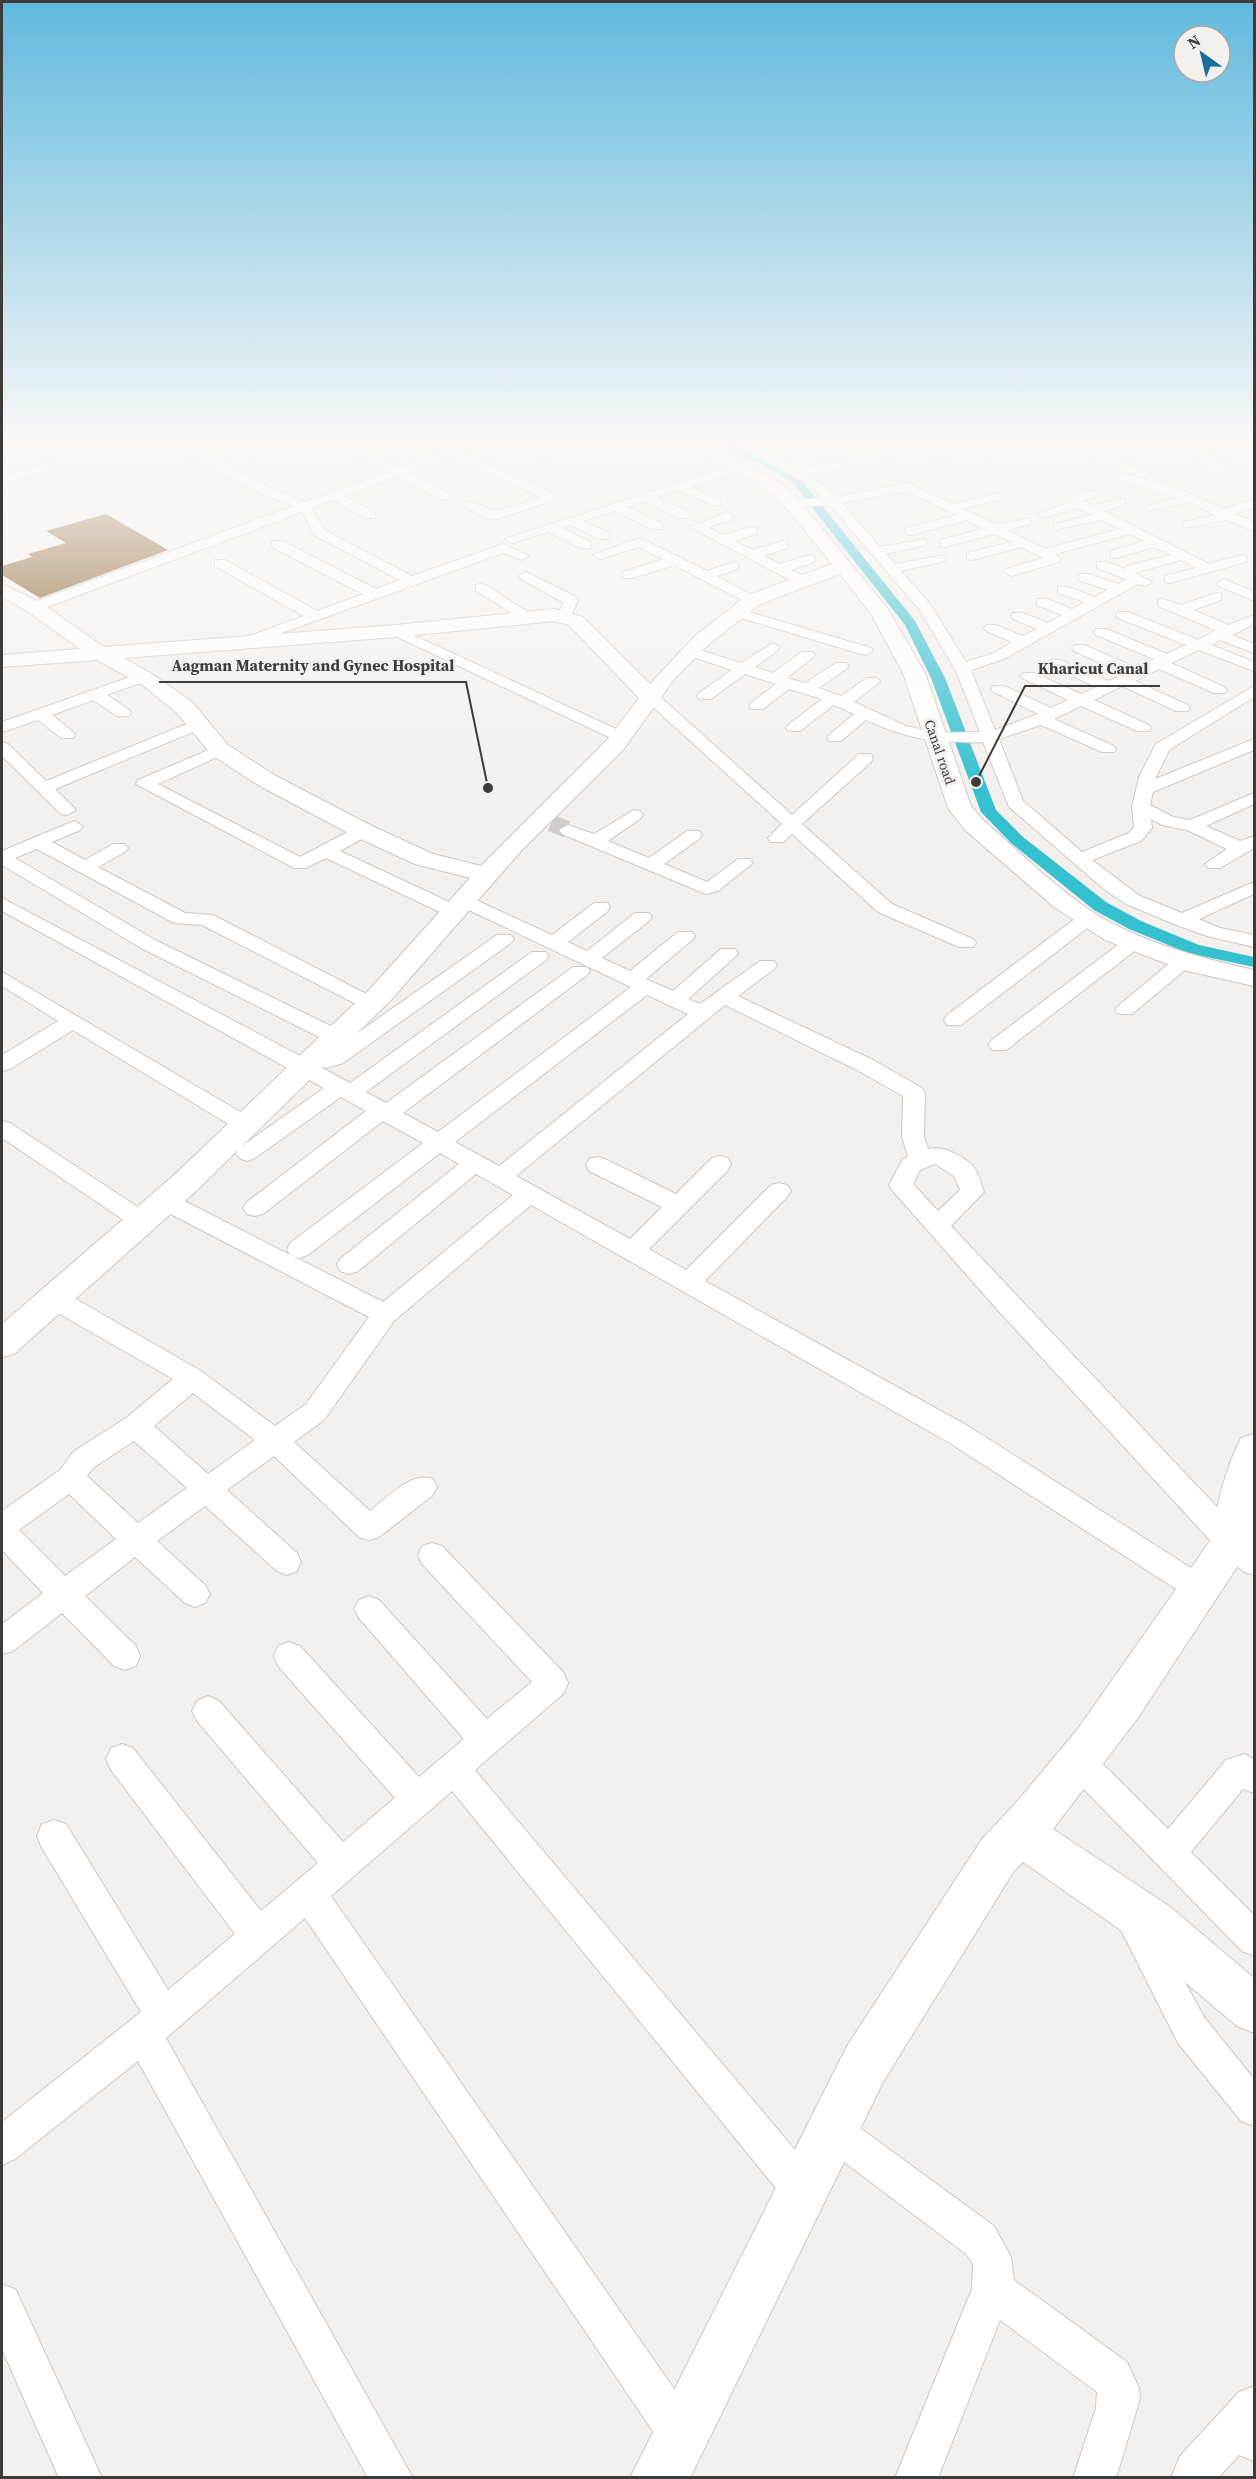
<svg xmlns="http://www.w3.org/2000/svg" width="1256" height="2479" font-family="'Source Serif 4',serif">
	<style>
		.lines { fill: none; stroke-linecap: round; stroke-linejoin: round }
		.canal { fill: #35c0d0; fill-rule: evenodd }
		.building { fill: #7f5319 }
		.street-tunnel { stroke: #cfccc9; stroke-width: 17; stroke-dasharray: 17 9; stroke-linecap: butt }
		.street-casing { stroke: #cbc8c5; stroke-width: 2 }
		.secondary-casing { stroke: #cbc8c5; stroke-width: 2 }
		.street { fill: #fff; fill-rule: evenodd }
		.secondary { fill: #fff; fill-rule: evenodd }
		.labels { text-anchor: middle; stroke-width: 6; stroke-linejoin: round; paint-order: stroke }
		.far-street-label { font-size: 14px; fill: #3d3c3b; stroke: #f4f0ed }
		.leader { fill: none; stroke: #3d3c3b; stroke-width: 2 }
		.callout-dot { fill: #3d3c3b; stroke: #f4f0ed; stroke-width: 2 }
		.callout-label { font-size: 16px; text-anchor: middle; font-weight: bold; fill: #3d3c3b; stroke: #f4f0ed; stroke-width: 6; stroke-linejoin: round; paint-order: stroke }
	</style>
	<rect width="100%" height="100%" fill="#f4f0ed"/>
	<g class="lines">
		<!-- canal -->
		<path class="canal" d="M 722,444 L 734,444 L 799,477 L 915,621 L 945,678 L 996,810 L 1023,837 L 1106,902 L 1141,921 L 1199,945 L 1254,957 L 1254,967 L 1188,953 L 1129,929 L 1094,910 L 1011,843 L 981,812 L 931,678 L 905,625 L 791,481 Z"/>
	</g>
	<!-- building -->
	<path class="building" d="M 106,514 L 168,550 L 40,598 L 2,575 L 2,566 L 32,557 L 28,554 L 66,543 L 46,531 Z"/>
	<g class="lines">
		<!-- street-tunnel -->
		<path class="street-tunnel" d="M 551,823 L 568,830"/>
		<defs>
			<path id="street" d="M 27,444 L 25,446 L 2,451 L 2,445 Z
				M 176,444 L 190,444 L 208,453 L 249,444 L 269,444 L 267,446 L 217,458 L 271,488 L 305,502 L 389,472 L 356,455 L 349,447 L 352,444 L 366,444 L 362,448 L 364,449 L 399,468 L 443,452 L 438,448 L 440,445 L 454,448 L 466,444 L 482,444 L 464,453 L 552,493 L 555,500 L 497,519 L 485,518 L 463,505 L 469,501 L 496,511 L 542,498 L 453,456 L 409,472 L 449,493 L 449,499 L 441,499 L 398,476 L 344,496 L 375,512 L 375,518 L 365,518 L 333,500 L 312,508 L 324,530 L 412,576 L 503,544 L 529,556 L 522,560 L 503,553 L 246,646 L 241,645 L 239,642 L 241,639 L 304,616 L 215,566 L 215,560 L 225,560 L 317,611 L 363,594 L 272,547 L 272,541 L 282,541 L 376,589 L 400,580 L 314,535 L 302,512 L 39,610 L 29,610 L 29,604 L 293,506 L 263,494 L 199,461 Z
				M 524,444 L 539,444 L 554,453 L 544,456 Z
				M 736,444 L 750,444 L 798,469 L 869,457 L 898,444 L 915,444 L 970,455 L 993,444 L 998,447 L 985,460 L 970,463 L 906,449 L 876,463 L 809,474 L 836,497 L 908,483 L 953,504 L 1000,493 L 1000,499 L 963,509 L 997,525 L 1031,518 L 1031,524 L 1007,530 L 1045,549 L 1120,529 L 1102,520 L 1054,530 L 1054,524 L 1092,515 L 1078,508 L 1043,518 L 1037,514 L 1068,503 L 1066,500 L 1068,497 L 1093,490 L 1099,494 L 1083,501 L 1093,505 L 1125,499 L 1125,505 L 1103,511 L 1209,564 L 1241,555 L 1246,556 L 1246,562 L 1170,583 L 1165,582 L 1165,576 L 1196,568 L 1181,560 L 1134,573 L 1152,582 L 1145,586 L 1138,584 L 1004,659 L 971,670 L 995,730 L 1038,714 L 994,692 L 991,689 L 994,686 L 1004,686 L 1051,708 L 1068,700 L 1024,679 L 1021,676 L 1024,673 L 1034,673 L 1081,694 L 1096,687 L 1051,666 L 1048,663 L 1051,660 L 1061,660 L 1108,681 L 1125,674 L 1074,651 L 1072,648 L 1074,645 L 1084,645 L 1137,668 L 1154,659 L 1096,635 L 1094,632 L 1096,629 L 1106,629 L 1167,654 L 1186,645 L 1118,618 L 1116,615 L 1118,612 L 1128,612 L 1198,640 L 1216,630 L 1158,606 L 1158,600 L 1163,599 L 1181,605 L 1216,593 L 1221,594 L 1221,600 L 1193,610 L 1229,625 L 1254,615 L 1254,624 L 1232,635 L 1254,644 L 1254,653 L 1220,640 L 1211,645 L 1254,662 L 1254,671 L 1199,650 L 1171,663 L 1224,687 L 1227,690 L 1224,693 L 1214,693 L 1159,669 L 1135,681 L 1188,705 L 1190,708 L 1188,711 L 1176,711 L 1122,686 L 1094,700 L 1149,725 L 1151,728 L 1149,731 L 1137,731 L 1081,706 L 1054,719 L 1114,746 L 1116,749 L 1114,752 L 1102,752 L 1041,725 L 999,739 L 1023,801 L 1082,852 L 1129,833 L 1134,827 L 1132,807 L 1139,777 L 1156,744 L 1254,686 L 1254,697 L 1169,750 L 1155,779 L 1254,739 L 1254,750 L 1153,792 L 1150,805 L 1173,817 L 1190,820 L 1254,793 L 1254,804 L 1206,826 L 1240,841 L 1254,836 L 1254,848 L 1220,868 L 1208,868 L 1205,864 L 1227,849 L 1187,830 L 1162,825 L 1151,819 L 1152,828 L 1141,841 L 1092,860 L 1140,896 L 1182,913 L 1254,882 L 1254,894 L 1199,919 L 1220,928 L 1254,935 L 1254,947 L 1207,936 L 1174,924 L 1126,904 L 1105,890 L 1009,807 L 983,742 C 935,743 910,740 866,720 L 841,741 L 829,741 L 827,738 L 829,735 L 854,714 L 834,705 L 800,731 L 788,731 L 786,728 L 788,725 L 822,699 L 789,689 L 763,709 L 751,709 L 749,706 L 751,703 L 776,684 L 745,674 L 711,699 L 699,699 L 697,696 L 699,693 L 732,670 L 687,655 L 685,652 L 687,649 L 697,649 L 741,663 L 773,643 L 780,647 L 778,650 L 755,667 L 773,673 L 802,652 L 812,652 L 815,655 L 812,658 L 787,678 L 805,683 L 836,663 L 846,663 L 849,666 L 846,669 L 819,688 L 841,696 L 867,678 L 877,678 L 880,681 L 877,684 L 854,702 L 906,726 L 936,733 L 980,732 L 956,671 L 919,609 L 830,505 L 788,507 L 788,501 L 822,498 L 805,482 ZM 906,491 L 956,515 L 906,528 L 906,534 L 911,535 L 967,520 L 983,529 L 940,540 L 940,546 L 945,547 L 994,534 L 1011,542 L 967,553 L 967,559 L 972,560 L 1022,547 L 1043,558 L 1006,569 L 1004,572 L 1011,576 L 1059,562 L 1061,559 L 1055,554 L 1130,534 L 1144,541 L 1111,551 L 1111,557 L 1116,558 L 1154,547 L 1171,555 L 1127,566 L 1125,569 L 1107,562 L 1097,562 L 1097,568 L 1126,579 L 1118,584 L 1089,574 L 1079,574 L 1079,580 L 1108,590 L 1095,597 L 1068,587 L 1058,587 L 1058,593 L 1085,602 L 1072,609 L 1047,599 L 1037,599 L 1037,605 L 1062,615 L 1048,623 L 1023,613 L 1013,613 L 1011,616 L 1013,619 L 1037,629 L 1023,636 L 996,625 L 986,625 L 984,628 L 986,631 L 1012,642 L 994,653 L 966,662 L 930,604 L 901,571 L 945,561 L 945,555 L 895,564 L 886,554 L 926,545 L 926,539 L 880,547 L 842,503 Z
				M 1060,444 L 1076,444 L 1151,474 L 1141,477 Z
				M 1193,444 L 1223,444 L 1212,449 L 1178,455 L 1172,451 Z
				M 1239,444 L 1254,444 L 1254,446 L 1210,462 L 1231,469 L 1231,475 L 1223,475 L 1193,462 Z
				M 48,463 L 54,467 L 52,470 L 2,484 L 2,476 Z
				M 740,463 L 746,467 L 744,470 L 691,487 L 720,499 L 720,505 L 712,505 L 679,490 L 657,497 L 689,512 L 689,518 L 679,518 L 645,501 L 627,507 L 662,523 L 662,529 L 652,529 L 615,511 L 583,521 L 609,533 L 609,539 L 599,539 L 571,525 L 561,528 L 590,542 L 590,548 L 580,548 L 548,532 L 512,543 L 505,539 Z
				M 1244,467 L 1254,471 L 1254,479 L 1238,471 Z
				M 1123,473 L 1177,488 L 1224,509 L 1254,499 L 1254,507 L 1235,514 L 1254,522 L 1254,531 L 1226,520 L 1184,528 L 1184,522 L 1215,515 L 1188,502 L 1148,511 L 1148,505 L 1177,498 L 1119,480 L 1119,474 Z
				M 728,512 L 734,516 L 733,519 L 708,527 L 723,535 L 751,527 L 756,528 L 756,534 L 734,541 L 753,550 L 782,541 L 787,542 L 787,548 L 764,556 L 780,564 L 809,555 L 814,556 L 814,562 L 791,570 L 806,577 L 806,583 L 796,583 L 690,527 Z
				M 640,538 L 707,571 L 733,562 L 738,563 L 738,569 L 717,576 L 760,600 L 758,603 L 748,603 L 674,565 L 633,578 L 623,578 L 623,572 L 663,559 L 639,547 L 600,559 L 593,555 Z
				M 526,572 L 576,597 L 578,600 L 570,619 L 565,620 L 558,616 L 563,602 L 521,579 L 519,576 Z
				M 1224,579 L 1254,592 L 1254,601 L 1219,586 L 1217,583 Z
				M 481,584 L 486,585 L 535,617 L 533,620 L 523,620 L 476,591 L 476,585 Z
				M 736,608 L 871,648 L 873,651 L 866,655 L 861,654 L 731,615 L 729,612 Z
				M 396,627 L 627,734 L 629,737 L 621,742 L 615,740 L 391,634 L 389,631 Z
				M 144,672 L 152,677 L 149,680 L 107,695 L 129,710 L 131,713 L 129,716 L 117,716 L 93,700 L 52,715 L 73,732 L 75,735 L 73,738 L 61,738 L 38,720 L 2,732 L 2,722 Z
				M 650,691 L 656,693 L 792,815 L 859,754 L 871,754 L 873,758 L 871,762 L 802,824 L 892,904 L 973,939 L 976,943 L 973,947 L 959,947 L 878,912 L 792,834 L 783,842 L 771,842 L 768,838 L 782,824 L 644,699 L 642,696 Z
				M 199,719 L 207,724 L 205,727 L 55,789 L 76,810 L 67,815 L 61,814 L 2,756 L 2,742 L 8,744 L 46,781 Z
				M 220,745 L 228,750 L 226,753 L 158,784 L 300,857 L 357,827 L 369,827 L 372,831 L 369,835 L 340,851 L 460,907 L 462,911 L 460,915 L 446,915 L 326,858 L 306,868 L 294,868 L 136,784 L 138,780 Z
				M 634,810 L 640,811 L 643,815 L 640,819 L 608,841 L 649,858 L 687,831 L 699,831 L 702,835 L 699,839 L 664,864 L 707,882 L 738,859 L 750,859 L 753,863 L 718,891 L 706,894 L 562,834 L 559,830 L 568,825 L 594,834 Z
				M 74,821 L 83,826 L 80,830 L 52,842 L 85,860 L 113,844 L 125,844 L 128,848 L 125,852 L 98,867 L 185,913 L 213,915 L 378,1000 L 381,1004 L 378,1008 L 364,1008 L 202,925 L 174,923 L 37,849 L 15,858 L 155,940 L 343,1032 L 346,1037 L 343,1042 L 329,1042 L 141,948 L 2,865 L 2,851 Z
				M 463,894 L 552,935 L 594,903 L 608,903 L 610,907 L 608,911 L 568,942 L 587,951 L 635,913 L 649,913 L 652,917 L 649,921 L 602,958 L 630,971 L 678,932 L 692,932 L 695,936 L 692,940 L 646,979 L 673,991 L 721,949 L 735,949 L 738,953 L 735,957 L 688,999 L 700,1004 L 760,961 L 774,961 L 777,965 L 774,969 L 738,996 L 873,1060 L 922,1088 L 925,1093 L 924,1136 L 928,1149 C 941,1145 961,1155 972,1165 C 978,1171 981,1184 984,1192 L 951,1226 L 1254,1546 L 1254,1575 L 1244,1572 L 1221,1552 L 994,1306 L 893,1191 L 889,1185 L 903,1159 L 908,1157 L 902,1136 L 903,1096 L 857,1070 L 725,1005 L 516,1176 L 630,1239 L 662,1207 L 589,1171 L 586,1165 L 589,1159 L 597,1157 L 605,1159 L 676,1194 L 712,1158 L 720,1156 L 728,1158 L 731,1164 L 728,1170 L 649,1249 L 686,1270 L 771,1185 L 779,1183 L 787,1185 L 791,1191 L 787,1197 L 705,1281 L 968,1426 L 1210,1580 L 1215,1589 L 1210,1598 L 1200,1602 L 1190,1598 L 948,1442 L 531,1205 L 394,1321 L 324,1420 L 294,1442 L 370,1511 C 387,1498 411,1471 433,1479 L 437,1487 L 433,1495 L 379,1537 L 369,1540 L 359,1537 L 274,1456 L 227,1490 L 297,1553 L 301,1562 L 297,1571 L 287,1575 L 277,1571 L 205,1506 L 157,1541 L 205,1585 L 210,1594 L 205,1603 L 195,1607 L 185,1603 L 135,1557 L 85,1596 L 136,1646 L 140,1656 L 136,1666 L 125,1670 L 114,1666 L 62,1613 L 13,1651 L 2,1654 L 2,1624 L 43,1593 L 2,1550 L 2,1511 L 60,1470 L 73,1452 L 126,1418 L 173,1379 L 44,1305 L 41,1298 L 44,1291 L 53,1289 L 62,1291 L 201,1371 L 275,1426 L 306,1404 L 369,1317 L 157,1207 L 153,1201 L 157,1195 L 165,1193 L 173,1195 L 290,1255 L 287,1249 L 290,1243 L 423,1143 L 383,1121 L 263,1214 L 255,1216 L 247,1214 L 243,1208 L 247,1202 L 366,1111 L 341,1097 L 255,1158 L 247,1161 L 239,1158 L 236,1153 L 239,1148 L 324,1088 L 2,911 L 2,898 L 304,1058 L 306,1054 L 329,1053 L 497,935 L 511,935 L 514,939 L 511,943 L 343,1063 L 327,1068 L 319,1066 L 350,1083 L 532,952 L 546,952 L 549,956 L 546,960 L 366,1092 L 386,1103 L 573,967 L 587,967 L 590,971 L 587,975 L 403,1113 L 438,1132 L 631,987 L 456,904 L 454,900 ZM 647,995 L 688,1014 L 499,1166 L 455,1142 ZM 440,1153 L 459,1164 L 340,1259 L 337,1265 L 340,1271 L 349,1274 L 358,1271 L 476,1174 L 513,1195 L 383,1302 L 293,1256 L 299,1258 L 308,1255 ZM 935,1164 L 954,1176 L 960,1190 L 938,1211 L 913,1184 L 920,1170 ZM 193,1393 L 255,1440 L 208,1474 L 154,1426 ZM 134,1441 L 187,1488 L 138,1523 L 87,1476 L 93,1468 ZM 69,1494 L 116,1539 L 65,1576 L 19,1530 Z
				M 1087,913 L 1094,915 L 1097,919 L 1094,923 L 961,1025 L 947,1025 L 944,1020 L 947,1015 L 1080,915 Z
				M 1134,936 L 1141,938 L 1144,942 L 1141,946 L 1006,1050 L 992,1050 L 988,1045 L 992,1040 L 1127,938 Z
				M 1184,955 L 1191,957 L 1194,961 L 1191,965 L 1132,1014 L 1118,1014 L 1115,1010 L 1118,1006 L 1177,957 Z
				M 2,972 L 254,1120 L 257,1125 L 254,1130 L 246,1132 L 238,1130 L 73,1030 L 10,1069 L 2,1071 L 2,1055 L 58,1021 L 2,986 Z
				M 2,1121 L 10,1123 L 150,1215 L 154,1221 L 150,1227 L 142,1229 L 134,1227 L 2,1138 Z
				M 432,1543 L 442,1546 L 564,1673 L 568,1683 L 564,1693 L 475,1770 L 816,2175 L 821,2189 L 816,2203 L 802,2208 L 788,2203 L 452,1791 L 331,1896 L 695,2419 L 701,2434 L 695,2449 L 680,2455 L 665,2449 L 305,1918 L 166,2038 L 413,2478 L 368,2478 L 138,2061 L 15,2159 L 2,2165 L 2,2122 L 141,2012 L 42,1848 L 37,1836 L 42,1824 L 54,1820 L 66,1824 L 168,1990 L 235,1934 L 111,1770 L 106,1759 L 111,1748 L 122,1744 L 133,1748 L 261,1911 L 318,1863 L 197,1721 L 192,1711 L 197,1701 L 208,1696 L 219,1701 L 343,1842 L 395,1798 L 278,1666 L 274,1656 L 278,1646 L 289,1642 L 300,1646 L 419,1777 L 464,1739 L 359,1618 L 354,1609 L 359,1600 L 369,1596 L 379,1600 L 487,1719 L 532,1682 L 422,1564 L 418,1555 L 422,1546 Z
				M 1078,1746 L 1089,1750 L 1168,1829 L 1226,1760 L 1244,1754 L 1254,1759 L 1254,1793 L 1243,1789 L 1191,1852 L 1254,1915 L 1254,1956 L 1242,1951 L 1067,1772 L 1062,1761 L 1067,1750 Z
				M 1135,1907 L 1147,1912 L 1204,2017 L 1254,2079 L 1254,2126 L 1241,2121 L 1178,2043 L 1118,1924 L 1123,1912 Z
				M 832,2111 L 845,2117 L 994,2226 L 1011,2257 L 1014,2280 L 1127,2362 L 1139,2388 L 1140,2399 L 1116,2478 L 1073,2478 L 1096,2408 L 1097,2392 L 1000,2320 L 938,2478 L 895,2478 L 972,2289 L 973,2264 L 966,2254 L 819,2143 L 813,2130 L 819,2117 Z
				M 2,2284 L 16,2290 L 102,2478 L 59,2478 L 2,2349 Z
				M 1254,2386 L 1254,2461 L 1239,2455 L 1218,2478 L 1171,2478 L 1180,2456 L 1239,2392 Z"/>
			<path id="secondary" d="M 687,444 L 707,444 L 778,481 L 800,502 L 887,608 L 925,673 L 971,806 L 983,820 C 1020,852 1057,890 1099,916 C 1146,944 1202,958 1254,970 L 1254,986 L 1183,970 L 1105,940 L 1054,907 L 965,830 L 948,808 L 903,673 L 871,614 L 840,574 L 760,604 L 708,645 L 675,678 L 623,750 L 521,851 L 391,1000 L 195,1192 L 14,1354 L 2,1357 L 2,1324 L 173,1176 L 371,988 L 470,878 L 415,864 L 354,836 L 258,785 L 212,755 L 176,712 L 141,684 L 97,660 L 2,667 L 2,655 L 80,649 L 27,611 L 2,597 L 2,584 L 41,603 L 104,647 L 396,625 L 554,609 L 583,617 L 650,684 L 694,637 L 746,596 L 832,564 L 788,510 L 766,489 ZM 554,621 L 569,625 L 639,698 L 607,740 L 481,866 L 433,854 L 372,826 L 274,775 L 228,745 L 192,702 L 155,676 L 124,658 L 396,637 Z
				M 1254,1434 L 1254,1546 L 1245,1555 L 1137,1719 L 1053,1829 L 1169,1906 L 1254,1978 L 1254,2033 L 1237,2026 L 1135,1940 L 1023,1862 L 1014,1871 L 883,2082 L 690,2478 L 630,2478 L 847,2046 L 982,1839 L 1015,1804 L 1077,1730 L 1212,1538 C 1217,1504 1225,1469 1241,1438 Z"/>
		</defs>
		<!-- street casing -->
		<use href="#street" class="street-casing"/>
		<!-- secondary casing -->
		<use href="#secondary" class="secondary-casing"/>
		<!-- street -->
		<use href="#street" class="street"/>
		<!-- secondary -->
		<use href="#secondary" class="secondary"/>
	</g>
	<!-- sky -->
	<linearGradient id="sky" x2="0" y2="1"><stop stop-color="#60b9de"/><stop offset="0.56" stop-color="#faf8f7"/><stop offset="1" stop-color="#faf8f7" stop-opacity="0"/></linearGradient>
	<rect width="1256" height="791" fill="url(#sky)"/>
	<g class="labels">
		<!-- far-street labels -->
		<g class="far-street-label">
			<text transform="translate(940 752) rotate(71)" y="5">Canal road</text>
		</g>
	</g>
	<!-- callouts -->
	<path class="leader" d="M488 788L466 682H159M976 782L1025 686H1160"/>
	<g class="callout-dot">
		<circle cx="488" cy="788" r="6"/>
		<circle cx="976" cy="782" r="6"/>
	</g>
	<g class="callout-label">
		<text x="313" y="671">Aagman Maternity and Gynec Hospital</text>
		<text x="1093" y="674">Kharicut Canal</text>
	</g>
	<!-- border -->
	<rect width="1256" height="2479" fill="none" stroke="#3d3c3b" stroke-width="6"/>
	<!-- north arrow -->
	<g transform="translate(1202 54) rotate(326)"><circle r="28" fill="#f4f0ed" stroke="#aba8a6" stroke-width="1.5"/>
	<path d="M0-4.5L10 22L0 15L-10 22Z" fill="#196e9f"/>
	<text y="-9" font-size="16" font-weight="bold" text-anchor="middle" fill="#3d3c3b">N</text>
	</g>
</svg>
